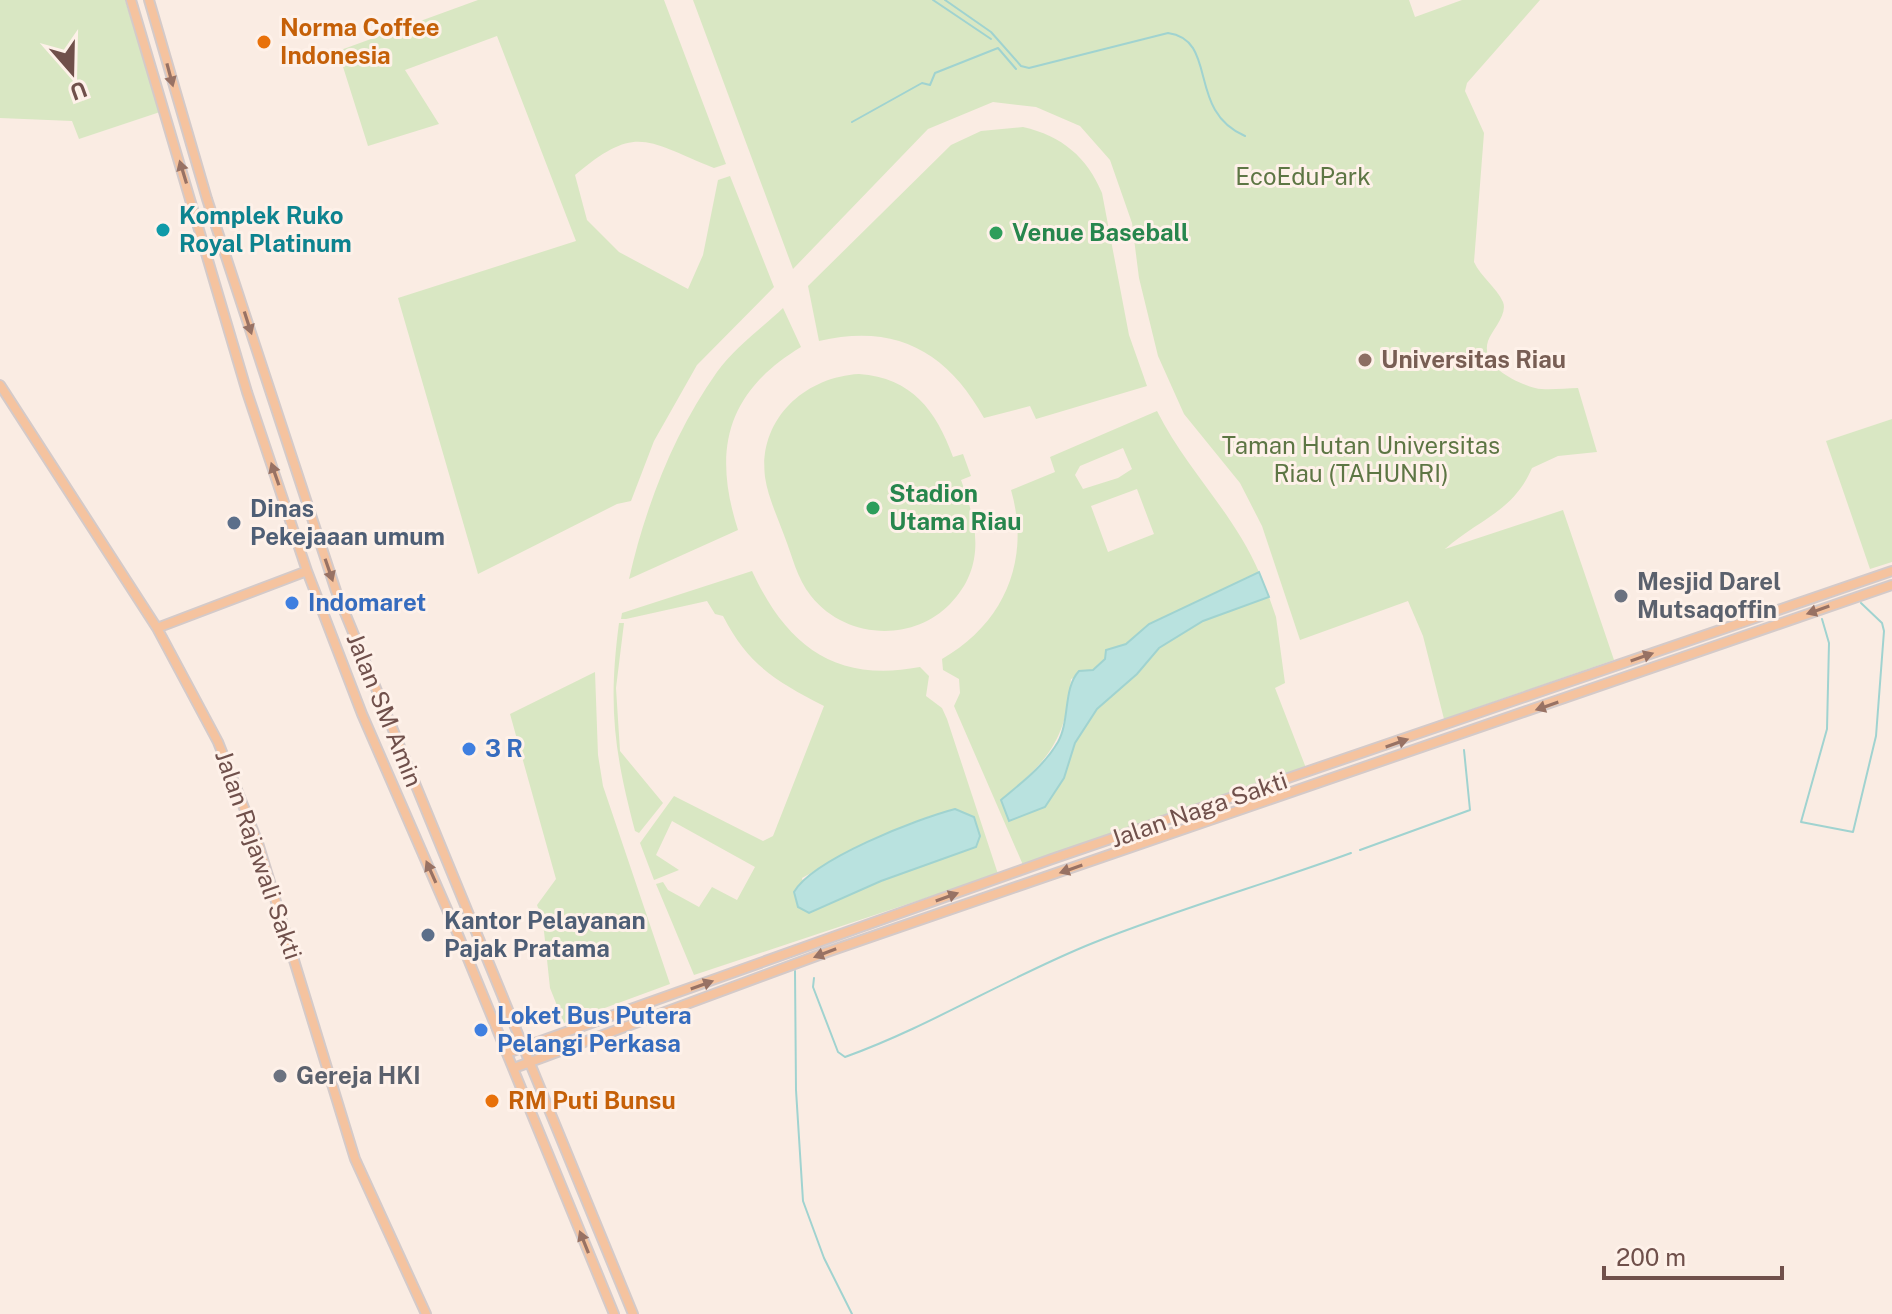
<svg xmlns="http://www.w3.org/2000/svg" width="1892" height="1314" font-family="'Public Sans',sans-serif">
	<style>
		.green { fill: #d9e7c3; fill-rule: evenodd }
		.water { fill: #b9e2df; stroke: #a0d3d0; stroke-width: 2 }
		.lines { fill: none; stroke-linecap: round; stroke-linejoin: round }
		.stream { stroke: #a0d3d0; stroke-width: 2 }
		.major-casing { stroke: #d4cac9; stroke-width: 12 }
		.major { stroke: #f5c39f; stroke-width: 8 }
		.oneway { fill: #987264 }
		.food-dot { fill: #e8710a; stroke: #fef1e9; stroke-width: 3 }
		.culture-dot { fill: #0f9aa8; stroke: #fef1e9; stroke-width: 3 }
		.leisure-dot { fill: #2e9e5b; stroke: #fef1e9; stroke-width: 3 }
		.education-dot { fill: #8d6e63; stroke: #fef1e9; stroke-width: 3 }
		.service-dot { fill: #5c6f8a; stroke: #fef1e9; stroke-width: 3 }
		.worship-dot { fill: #6b7280; stroke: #fef1e9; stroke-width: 3 }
		.shop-dot { fill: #3f7fe0; stroke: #fef1e9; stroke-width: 3 }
		.labels { text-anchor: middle; stroke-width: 6; stroke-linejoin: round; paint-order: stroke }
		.food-label { font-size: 24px; font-weight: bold; fill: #c56008; stroke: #fef1e9; text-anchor: start }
		.park-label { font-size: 24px; fill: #5d7644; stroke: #fef1e9 }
		.culture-label { font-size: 24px; font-weight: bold; fill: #0d838f; stroke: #fef1e9; text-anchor: start }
		.leisure-label { font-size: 24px; font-weight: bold; fill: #27864d; stroke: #fef1e9; text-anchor: start }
		.education-label { font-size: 24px; font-weight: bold; fill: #785e54; stroke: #fef1e9; text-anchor: start }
		.service-label { font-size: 24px; font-weight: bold; fill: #4e5e75; stroke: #fef1e9; text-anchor: start }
		.worship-label { font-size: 24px; font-weight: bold; fill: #5b616d; stroke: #fef1e9; text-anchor: start }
		.shop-label { font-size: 24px; font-weight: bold; fill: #366cbe; stroke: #fef1e9; text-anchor: start }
		.street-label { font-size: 24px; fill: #70504b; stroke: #fef1e9 }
	</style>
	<rect width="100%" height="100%" fill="#faece3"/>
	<!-- green -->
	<path class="green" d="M 0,0 L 125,0 L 160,112 L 79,139 L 72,121 L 0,118 Z
		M 478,0 L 664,0 L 726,164 L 714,168 C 646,141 637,123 575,175 L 587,220 L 619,252 L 688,289 L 703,255 L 718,180 L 730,176 L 774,287 L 697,365 L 654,441 L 631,501 L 617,504 L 478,574 L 398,298 L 576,241 L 497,36 L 405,70 L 439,124 L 368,146 L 338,51 Z
		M 693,0 L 1409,0 L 1415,17 L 1462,0 L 1540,0 L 1467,83 L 1465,91 L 1484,133 L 1474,262 C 1481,277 1496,287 1503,302 C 1508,314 1492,330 1488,341 C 1480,366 1515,382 1535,388 C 1547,391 1565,388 1578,388 L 1597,452 L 1558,456 L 1532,468 C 1513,512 1479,519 1445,549 L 1563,510 L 1614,660 L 1444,719 L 1423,636 L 1408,601 L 1300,640 L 1262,526 L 1240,483 L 1184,414 L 1158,356 L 1139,278 L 1132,223 L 1110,160 L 1080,126 L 1036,107 L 993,102 L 928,129 L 793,269 Z
		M 1023,127 C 1062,136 1087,157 1102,193 L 1129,335 L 1147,386 L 1036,419 L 1030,406 L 984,418 C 947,351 895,323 819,341 L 808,286 L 951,145 L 981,131 Z
		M 783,308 L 801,347 C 727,392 712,449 738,530 L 629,579 C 645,508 674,432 717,372 C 734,348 762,328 783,308 Z
		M 859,374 C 912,378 936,410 953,457 L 963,454 L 971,476 L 961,480 C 977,523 987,566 950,604 C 912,643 845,639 811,596 C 797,579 792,555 784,535 C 777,516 768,497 765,477 C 758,420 804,377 859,374 Z
		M 1157,411 C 1186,469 1233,512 1259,572 L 1149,624 L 1126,644 L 1106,650 L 1105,659 L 1093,670 L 1071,679 C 1066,742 1047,761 1001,800 L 1064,778 L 1075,743 L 1097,709 L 1137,674 L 1159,648 L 1203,621 L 1269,597 L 1276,617 L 1285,683 L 1275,688 L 1306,768 L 1023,865 L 954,706 L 960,693 L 959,679 L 943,670 L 942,659 C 1005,623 1031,559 1011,490 L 1055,472 L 1050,457 ZM 1123,448 L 1132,469 L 1118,478 L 1083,489 L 1075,475 L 1080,466 ZM 1137,489 L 1154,534 L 1108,552 L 1091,506 Z
		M 1892,419 L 1892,562 L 1870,569 L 1826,441 Z
		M 752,571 C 787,646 835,683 920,667 L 929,676 L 926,696 L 942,708 L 947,719 L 998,874 L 694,975 L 656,884 L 663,882 L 668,890 L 699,907 L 712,887 L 737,900 L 755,867 L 672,821 L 656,855 L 679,870 L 654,880 L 640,843 L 674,796 L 763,841 L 773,836 L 824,706 C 776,681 749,666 723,616 L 715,614 L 707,601 L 626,619 L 621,619 L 622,613 ZM 930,816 L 881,881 L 809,913 L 802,878 L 858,847 Z
		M 619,623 L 624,623 L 616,688 L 620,751 L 663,803 L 639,833 L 635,831 C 614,751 608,706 619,623 Z
		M 595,672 L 598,755 L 603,786 L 670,984 L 564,1023 L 550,988 L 543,922 L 537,905 L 556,879 L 510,714 Z"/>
	<!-- water -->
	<path class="water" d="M 1259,572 L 1269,597 L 1203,621 L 1159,648 L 1137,674 L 1097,709 L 1075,743 L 1064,778 L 1045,807 L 1009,821 L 1001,800 C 1021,783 1044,766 1058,742 C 1070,721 1063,688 1079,671 L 1093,670 L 1105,659 L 1106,650 L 1126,644 L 1149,624 Z
		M 955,809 L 974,817 L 980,836 L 976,847 L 881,881 L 809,913 L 798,907 L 794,892 C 813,859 917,819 955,809 Z"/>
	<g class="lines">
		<!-- stream -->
		<path class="stream" d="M 933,0 L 991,39
			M 945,0 L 991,32 L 1021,66 L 1029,68 L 1168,33 C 1219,40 1186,111 1245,136
			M 852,122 L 922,83 L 930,85 L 935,73 L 998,48 L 1016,69
			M 1822,619 L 1829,643 L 1827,729 L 1801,822 L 1853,832 L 1876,736 L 1884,631 L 1882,623 L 1861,603
			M 1360,850 L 1470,810 L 1464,750
			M 795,971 L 796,1090 L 803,1201 L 824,1258 L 852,1314
			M 814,978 L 813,987 L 838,1052 L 845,1057 C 931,1026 1008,977 1093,943 C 1178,909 1266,884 1351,853"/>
		<defs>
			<path id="major" d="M 131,0 L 247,392 L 307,571 L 362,714 L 459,937 L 614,1314
				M 149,0 L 207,199 L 336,591 L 633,1314
				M 0,385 L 157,628 L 218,742 L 258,843 L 355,1159 L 426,1314
				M 157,628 L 307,571
				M 507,1053 L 1052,859 L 1892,571
				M 514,1068 L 827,952 L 1892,585"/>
		</defs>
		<!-- major casing -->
		<use href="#major" class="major-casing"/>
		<!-- major -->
		<use href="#major" class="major"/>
	</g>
	<!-- one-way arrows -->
	<defs><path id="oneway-solid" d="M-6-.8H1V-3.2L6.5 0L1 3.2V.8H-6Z" transform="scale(2)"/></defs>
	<g class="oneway">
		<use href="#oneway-solid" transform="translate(170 75) rotate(75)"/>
		<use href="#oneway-solid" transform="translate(183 172) rotate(-107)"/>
		<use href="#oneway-solid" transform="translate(248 323) rotate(72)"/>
		<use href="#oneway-solid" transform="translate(275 474) rotate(-109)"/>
		<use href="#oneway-solid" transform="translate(329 570) rotate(71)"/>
		<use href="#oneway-solid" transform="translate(1818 610) rotate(161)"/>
		<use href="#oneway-solid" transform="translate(1642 657) rotate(-19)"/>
		<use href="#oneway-solid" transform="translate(1547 706) rotate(161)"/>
		<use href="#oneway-solid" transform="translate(1397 743) rotate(-19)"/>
		<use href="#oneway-solid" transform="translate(1071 869) rotate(161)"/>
		<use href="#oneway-solid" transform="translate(431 872) rotate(-114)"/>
		<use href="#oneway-solid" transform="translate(947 897) rotate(-20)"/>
		<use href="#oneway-solid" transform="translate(825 953) rotate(159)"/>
		<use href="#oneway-solid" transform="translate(702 985) rotate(-20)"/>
		<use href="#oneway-solid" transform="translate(584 1242) rotate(-112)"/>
	</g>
	<!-- markers -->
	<g class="food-dot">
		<circle cx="264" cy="42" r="8"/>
		<circle cx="492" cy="1101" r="8"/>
	</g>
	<circle class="culture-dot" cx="163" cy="230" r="8"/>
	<g class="leisure-dot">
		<circle cx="996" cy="233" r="8"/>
		<circle cx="873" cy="508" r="8"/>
	</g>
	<circle class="education-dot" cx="1365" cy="360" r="8"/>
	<g class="service-dot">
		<circle cx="234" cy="523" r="8"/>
		<circle cx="428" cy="935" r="8"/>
	</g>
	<g class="worship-dot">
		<circle cx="1621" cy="596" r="8"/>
		<circle cx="280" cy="1076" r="8"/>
	</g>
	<g class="shop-dot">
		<circle cx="292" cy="603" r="8"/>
		<circle cx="469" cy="749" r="8"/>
		<circle cx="481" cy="1030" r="8"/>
	</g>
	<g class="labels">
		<!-- food labels -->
		<g class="food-label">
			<text x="280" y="36">Norma Coffee<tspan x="280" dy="28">Indonesia</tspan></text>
			<text x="508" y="1109">RM Puti Bunsu</text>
		</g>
		<!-- park labels -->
		<g class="park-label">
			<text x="1303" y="185">EcoEduPark</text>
			<text x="1361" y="454">Taman Hutan Universitas<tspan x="1361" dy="28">Riau (TAHUNRI)</tspan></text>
		</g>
		<!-- culture labels -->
		<g class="culture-label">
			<text x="179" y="224">Komplek Ruko<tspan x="179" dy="28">Royal Platinum</tspan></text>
		</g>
		<!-- leisure labels -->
		<g class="leisure-label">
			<text x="1012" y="241">Venue Baseball</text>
			<text x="889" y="502">Stadion<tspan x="889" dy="28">Utama Riau</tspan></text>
		</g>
		<!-- education labels -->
		<g class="education-label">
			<text x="1381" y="368">Universitas Riau</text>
		</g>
		<!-- service labels -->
		<g class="service-label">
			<text x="250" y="517">Dinas<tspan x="250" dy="28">Pekejaaan umum</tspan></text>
			<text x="444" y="929">Kantor Pelayanan<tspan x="444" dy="28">Pajak Pratama</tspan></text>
		</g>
		<!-- worship labels -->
		<g class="worship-label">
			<text x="1637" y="590">Mesjid Darel<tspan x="1637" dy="28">Mutsaqoffin</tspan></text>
			<text x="296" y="1084">Gereja HKI</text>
		</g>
		<!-- shop labels -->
		<g class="shop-label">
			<text x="308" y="611">Indomaret</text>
			<text x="485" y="757">3 R</text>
			<text x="497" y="1024">Loket Bus Putera<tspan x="497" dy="28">Pelangi Perkasa</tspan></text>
		</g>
		<!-- street labels -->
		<g class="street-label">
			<text transform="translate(384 710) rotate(68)" y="8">Jalan SM Amin</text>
			<text transform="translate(1199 810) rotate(-19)" y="8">Jalan Naga Sakti</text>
			<text transform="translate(258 855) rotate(71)" y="8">Jalan Rajawali Sakti</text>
		</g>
	</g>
	<!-- north arrow -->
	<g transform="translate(72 72) rotate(160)" stroke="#fef1e9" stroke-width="6" paint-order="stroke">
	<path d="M0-6L14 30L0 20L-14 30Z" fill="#70504b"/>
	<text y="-12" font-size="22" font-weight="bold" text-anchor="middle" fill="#70504b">U</text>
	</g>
	<!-- scale -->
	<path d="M1604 1266v12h178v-12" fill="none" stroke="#70504b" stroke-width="4"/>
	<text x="1616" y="1266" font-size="24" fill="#70504b" stroke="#fef1e9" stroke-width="6" paint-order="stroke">200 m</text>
</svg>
